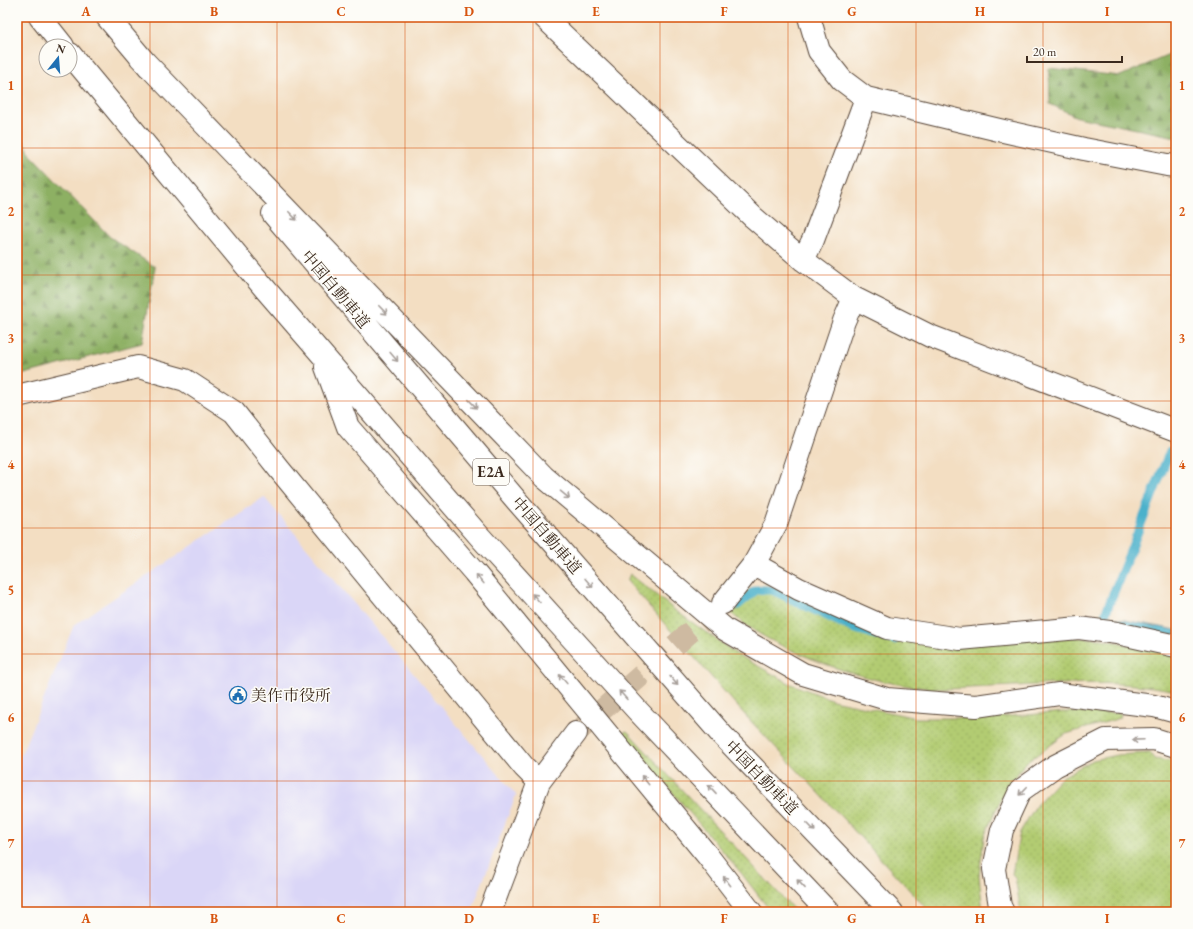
<svg xmlns="http://www.w3.org/2000/svg" width="1193" height="929" font-family="'EB Garamond','Noto Serif JP',serif">
	<style>
		.built { fill: #dad6f7 }
		.grass { fill: url(#grass-dots); stroke: #767b48 }
		.forest { fill: url(#forest-firs); stroke: #646d41 }
		.water { fill: url(#water-ripples); stroke: #446e74 }
		.lines { fill: none; stroke-linecap: round; stroke-linejoin: round }
		.stream { stroke: #4cb1cb; stroke-width: 9 }
		.minor-tunnel { stroke: #cebaa1; stroke-width: 22; stroke-dasharray: 22 11; stroke-linecap: butt }
		.minor-casing { stroke: #574537; stroke-width: 24 }
		.highway-casing { stroke: #574537; stroke-width: 24 }
		.minor { stroke: #fff; stroke-width: 22 }
		.highway { stroke: #fff; stroke-width: 22 }
		.oneway { stroke: #a79f9a }
		.grid { fill: none; stroke: #d7540e; stroke-width: 1; stroke-opacity: 0.55 }
		.labels { text-anchor: middle; stroke-width: 3; stroke-linejoin: round; paint-order: stroke }
		.shield { fill: #fdfcf7; stroke: #75695f; stroke-width: 1 }
		.shield-label { font-size: 15px; font-weight: bold; fill: #3b2a1e }
		.street-label { font-size: 16px; fill: #3b2a1e; stroke: #fdfcf7 }
		.poi-label { font-size: 16px; fill: #3b2a1e; stroke: #fdfcf7; text-anchor: start }
		.neatline { fill: none; stroke: #d7540e; stroke-width: 1.5 }
		.grid-label { font-size: 13px; text-anchor: middle; font-weight: bold; fill: #d7540e }
	</style>
	<defs>
		<pattern id="grass-dots" width="8" height="8" patternUnits="userSpaceOnUse"><rect width="8" height="8" fill="#b2cc72"/><path d="M2 2h.1M6 6h.1" fill="none" stroke="#9aaf62" stroke-width="1.8" stroke-linecap="round"/></pattern>
		<pattern id="forest-firs" width="22" height="20" patternUnits="userSpaceOnUse"><rect width="22" height="20" fill="#8db064"/><path d="M5 1l3.5 6h-7zM16 11l3.5 6h-7z" fill="#748f52"/></pattern>
		<pattern id="water-ripples" width="26" height="14" patternUnits="userSpaceOnUse"><rect width="26" height="14" fill="#4cb1cb"/><path d="M2 4q2-2 4 0t4 0M15 11q2-2 4 0t4 0" fill="none" stroke="#4090a4"/></pattern>
	</defs>
	<rect width="100%" height="100%" fill="#fdfcf7"/>
	<filter id="ink" filterUnits="userSpaceOnUse"><feTurbulence type="fractalNoise" baseFrequency=".025" numOctaves="2"/><feDisplacementMap in="SourceGraphic" scale="8" xChannelSelector="R" yChannelSelector="G"/><feConvolveMatrix kernelMatrix="1 2 1 2 8 2 1 2 1" color-interpolation-filters="sRGB"/></filter>
	<filter id="wash" filterUnits="userSpaceOnUse"><feTurbulence type="fractalNoise" baseFrequency=".012" numOctaves="4" result="noise"/><feDisplacementMap in="SourceGraphic" scale="16" xChannelSelector="R" yChannelSelector="G"/><feGaussianBlur stdDeviation="0.9" result="paint"/><feColorMatrix in="noise" values="0 0 0 0 0 0 0 0 0 0 0 0 0 0 0 0 0 1.4 0 .05"/><feComposite in="paint" operator="in"/></filter>
	<g filter="url(#wash)">
		<rect width="100%" height="100%" fill="#f3dec2"/>
		<!-- built -->
		<path class="built" d="M 264,497 L 516,795 L 471,912 L 17,912 L 17,764 L 74,625 Z"/>
		<!-- grass -->
		<path class="grass" d="M 630,574 L 676,611 L 738,655 L 791,684 L 833,700 L 916,718 L 985,718 L 1066,712 L 1121,713 L 1120,718 L 1066,734 L 1024,764 L 1000,801 L 984,837 L 979,876 L 983,912 L 930,912 L 820,794 L 745,715 L 627,581 Z
			M 766,586 L 790,592 L 853,625 L 1102,639 L 1176,655 L 1176,691 C 1114,678 1051,685 989,687 C 969,688 944,690 925,688 C 884,684 843,672 805,656 C 779,645 751,632 730,612 C 742,593 742,589 766,586 Z
			M 627,731 L 796,912 L 771,912 L 742,874 L 622,733 Z
			M 1150,753 L 1154,759 L 1176,762 L 1176,912 L 1021,912 L 1015,877 L 1012,874 L 1020,832 L 1037,804 L 1062,777 L 1093,760 L 1117,755 Z"/>
		<!-- forest -->
		<path class="forest" d="M 1176,52 L 1176,137 L 1077,117 L 1050,104 L 1049,68 L 1120,76 Z
			M 17,128 L 31,155 L 110,237 L 155,267 L 142,343 L 17,376 Z"/>
		<!-- water -->
		<path class="water" d="M 1109,617 L 1176,630 L 1176,636 L 1108,623 Z"/>
		<g class="lines">
			<!-- stream -->
			<path class="stream" d="M 738,605 L 756,590 L 772,590 L 852,628 L 894,640
				M 1106,612 L 1170,451"/>
		</g>
	</g>
	<g filter="url(#ink)">
		<g class="lines">
			<!-- minor-tunnel -->
			<path class="minor-tunnel" d="M 576,733 L 723,603"/>
			<defs>
				<path id="minor" d="M 544,17 L 753,217 L 803,260 L 854,298 L 930,336 L 1176,431
					M 809,17 L 819,51 L 842,80 L 866,98 L 999,130 L 1084,149 L 1167,165 L 1176,166
					M 803,260 L 813,240 L 866,98
					M 17,396 L 138,367 L 185,380 L 234,412 L 279,469 L 524,767 L 539,782
					M 754,564 L 799,589 L 887,628 L 960,639 L 1079,628 L 1117,633 L 1176,646
					M 723,603 L 754,564 L 776,524 L 844,321 L 854,298
					M 490,912 L 539,782 L 576,733"/>
				<path id="highway" d="M 40,17 L 63,46
					M 107,17 L 149,67
					M 70,54 L 266,290 L 481,538 L 637,710 L 828,912
					M 140,57 L 544,477 L 726,630 L 803,674 L 887,699 L 976,706 L 1059,694 L 1154,706 L 1176,712
					M 273,214 L 517,501 L 722,735 L 892,912
					M 326,367 L 348,427 L 474,572 L 707,855 L 751,912
					M 1003,912 L 1000,906 L 994,869 L 1002,830 L 1020,791 L 1055,766 L 1106,740 L 1154,739 L 1176,746"/>
			</defs>
			<!-- minor casing -->
			<use href="#minor" class="minor-casing"/>
			<!-- highway casing -->
			<use href="#highway" class="highway-casing"/>
			<!-- minor -->
			<use href="#minor" class="minor"/>
			<!-- highway -->
			<use href="#highway" class="highway"/>
		</g>
		<!-- one-way arrows -->
		<defs><path id="oneway-shaft" d="M-6 0H5M1.5-3L5.5 0L1.5 3" fill="none" stroke-width="1.6" stroke-linecap="round" stroke-linejoin="round"/></defs>
		<g class="oneway">
			<use href="#oneway-shaft" transform="translate(293 216) rotate(46)"/>
			<use href="#oneway-shaft" transform="translate(383 310) rotate(46)"/>
			<use href="#oneway-shaft" transform="translate(394 357) rotate(50)"/>
			<use href="#oneway-shaft" transform="translate(473 404) rotate(46)"/>
			<use href="#oneway-shaft" transform="translate(565 495) rotate(40)"/>
			<use href="#oneway-shaft" transform="translate(480 579) rotate(-130)"/>
			<use href="#oneway-shaft" transform="translate(589 583) rotate(49)"/>
			<use href="#oneway-shaft" transform="translate(536 598) rotate(-132)"/>
			<use href="#oneway-shaft" transform="translate(563 679) rotate(-130)"/>
			<use href="#oneway-shaft" transform="translate(674 681) rotate(49)"/>
			<use href="#oneway-shaft" transform="translate(623 695) rotate(-132)"/>
			<use href="#oneway-shaft" transform="translate(1138 740) rotate(178)"/>
			<use href="#oneway-shaft" transform="translate(645 780) rotate(-129)"/>
			<use href="#oneway-shaft" transform="translate(712 789) rotate(-133)"/>
			<use href="#oneway-shaft" transform="translate(1023 791) rotate(134)"/>
			<use href="#oneway-shaft" transform="translate(811 827) rotate(46)"/>
			<use href="#oneway-shaft" transform="translate(727 881) rotate(-128)"/>
			<use href="#oneway-shaft" transform="translate(801 884) rotate(-133)"/>
		</g>
	</g>
	<!-- grid -->
	<path class="grid" d="M 150,17 L 150,912M 277,17 L 277,912M 405,17 L 405,912M 533,17 L 533,912M 660,17 L 660,912M 788,17 L 788,912M 916,17 L 916,912M 1043,17 L 1043,912M 17,148 L 1176,148M 17,275 L 1176,275M 17,401 L 1176,401M 17,528 L 1176,528M 17,654 L 1176,654M 17,781 L 1176,781"/>
	<!-- icons -->
	<defs>
		<symbol id="civic-ring" viewBox="-11 -11 22 22"><circle r="9.5" fill="#fdfcf7" stroke="#1f6fb2" stroke-width="1.5"/><path d="M-.6-6.5H3V-4.5H.6V-3L4-1V1h2V6H-6V1h2V-1L-.6-3ZM-1.2 2.5V6h2.4V2.5Z" fill="#1f6fb2"/></symbol>
	</defs>
	<g fill-rule="evenodd">
		<use href="#civic-ring" x="228" y="685" width="20" height="20"/>
	</g>
	<g class="labels">
		<!-- shield labels -->
		<rect class="shield" x="473" y="459" width="36" height="26" rx="3"/>
		<g class="shield-label">
			<text x="491" y="477">E2A</text>
		</g>
		<!-- street labels -->
		<g class="street-label">
			<text transform="translate(336 289) rotate(50)" y="6">中国自動車道</text>
			<text transform="translate(547 535) rotate(49)" y="6">中国自動車道</text>
			<text transform="translate(762 777) rotate(46)" y="6">中国自動車道</text>
		</g>
		<!-- poi labels -->
		<g class="poi-label">
			<text x="251" y="701">美作市役所</text>
		</g>
	</g>
	<!-- margin -->
	<rect width="1193" height="929" fill="none" stroke="#fdfcf7" stroke-width="44"/>
	<!-- north arrow -->
	<g transform="translate(58 58) rotate(17)"><circle r="19" fill="#fdfcf7" stroke="#afa8a0"/>
	<path d="M0-3L7 15L0 10L-7 15Z" fill="#1f6fb2"/>
	<text y="-6" font-size="11" font-weight="bold" text-anchor="middle" fill="#3b2a1e">N</text>
	</g>
	<!-- scale -->
	<path d="M1027 56v6h95v-6" fill="none" stroke="#3b2a1e" stroke-width="2"/>
	<text x="1033" y="56" font-size="12" fill="#3b2a1e" stroke="#fdfcf7" stroke-width="3" paint-order="stroke">20 m</text>
	<rect x="22" y="22" width="1149" height="885" class="neatline"/>
	<g class="grid-label">
		<text x="86" y="16">A</text>
		<text x="214" y="16">B</text>
		<text x="341" y="16">C</text>
		<text x="469" y="16">D</text>
		<text x="596" y="16">E</text>
		<text x="724" y="16">F</text>
		<text x="852" y="16">G</text>
		<text x="980" y="16">H</text>
		<text x="1107" y="16">I</text>
		<text x="11" y="90">1</text>
		<text x="1182" y="90">1</text>
		<text x="11" y="216">2</text>
		<text x="1182" y="216">2</text>
		<text x="11" y="343">3</text>
		<text x="1182" y="343">3</text>
		<text x="11" y="469">4</text>
		<text x="1182" y="469">4</text>
		<text x="11" y="595">5</text>
		<text x="1182" y="595">5</text>
		<text x="11" y="722">6</text>
		<text x="1182" y="722">6</text>
		<text x="11" y="848">7</text>
		<text x="1182" y="848">7</text>
		<text x="86" y="923">A</text>
		<text x="214" y="923">B</text>
		<text x="341" y="923">C</text>
		<text x="469" y="923">D</text>
		<text x="596" y="923">E</text>
		<text x="724" y="923">F</text>
		<text x="852" y="923">G</text>
		<text x="980" y="923">H</text>
		<text x="1107" y="923">I</text>
	</g>
</svg>
